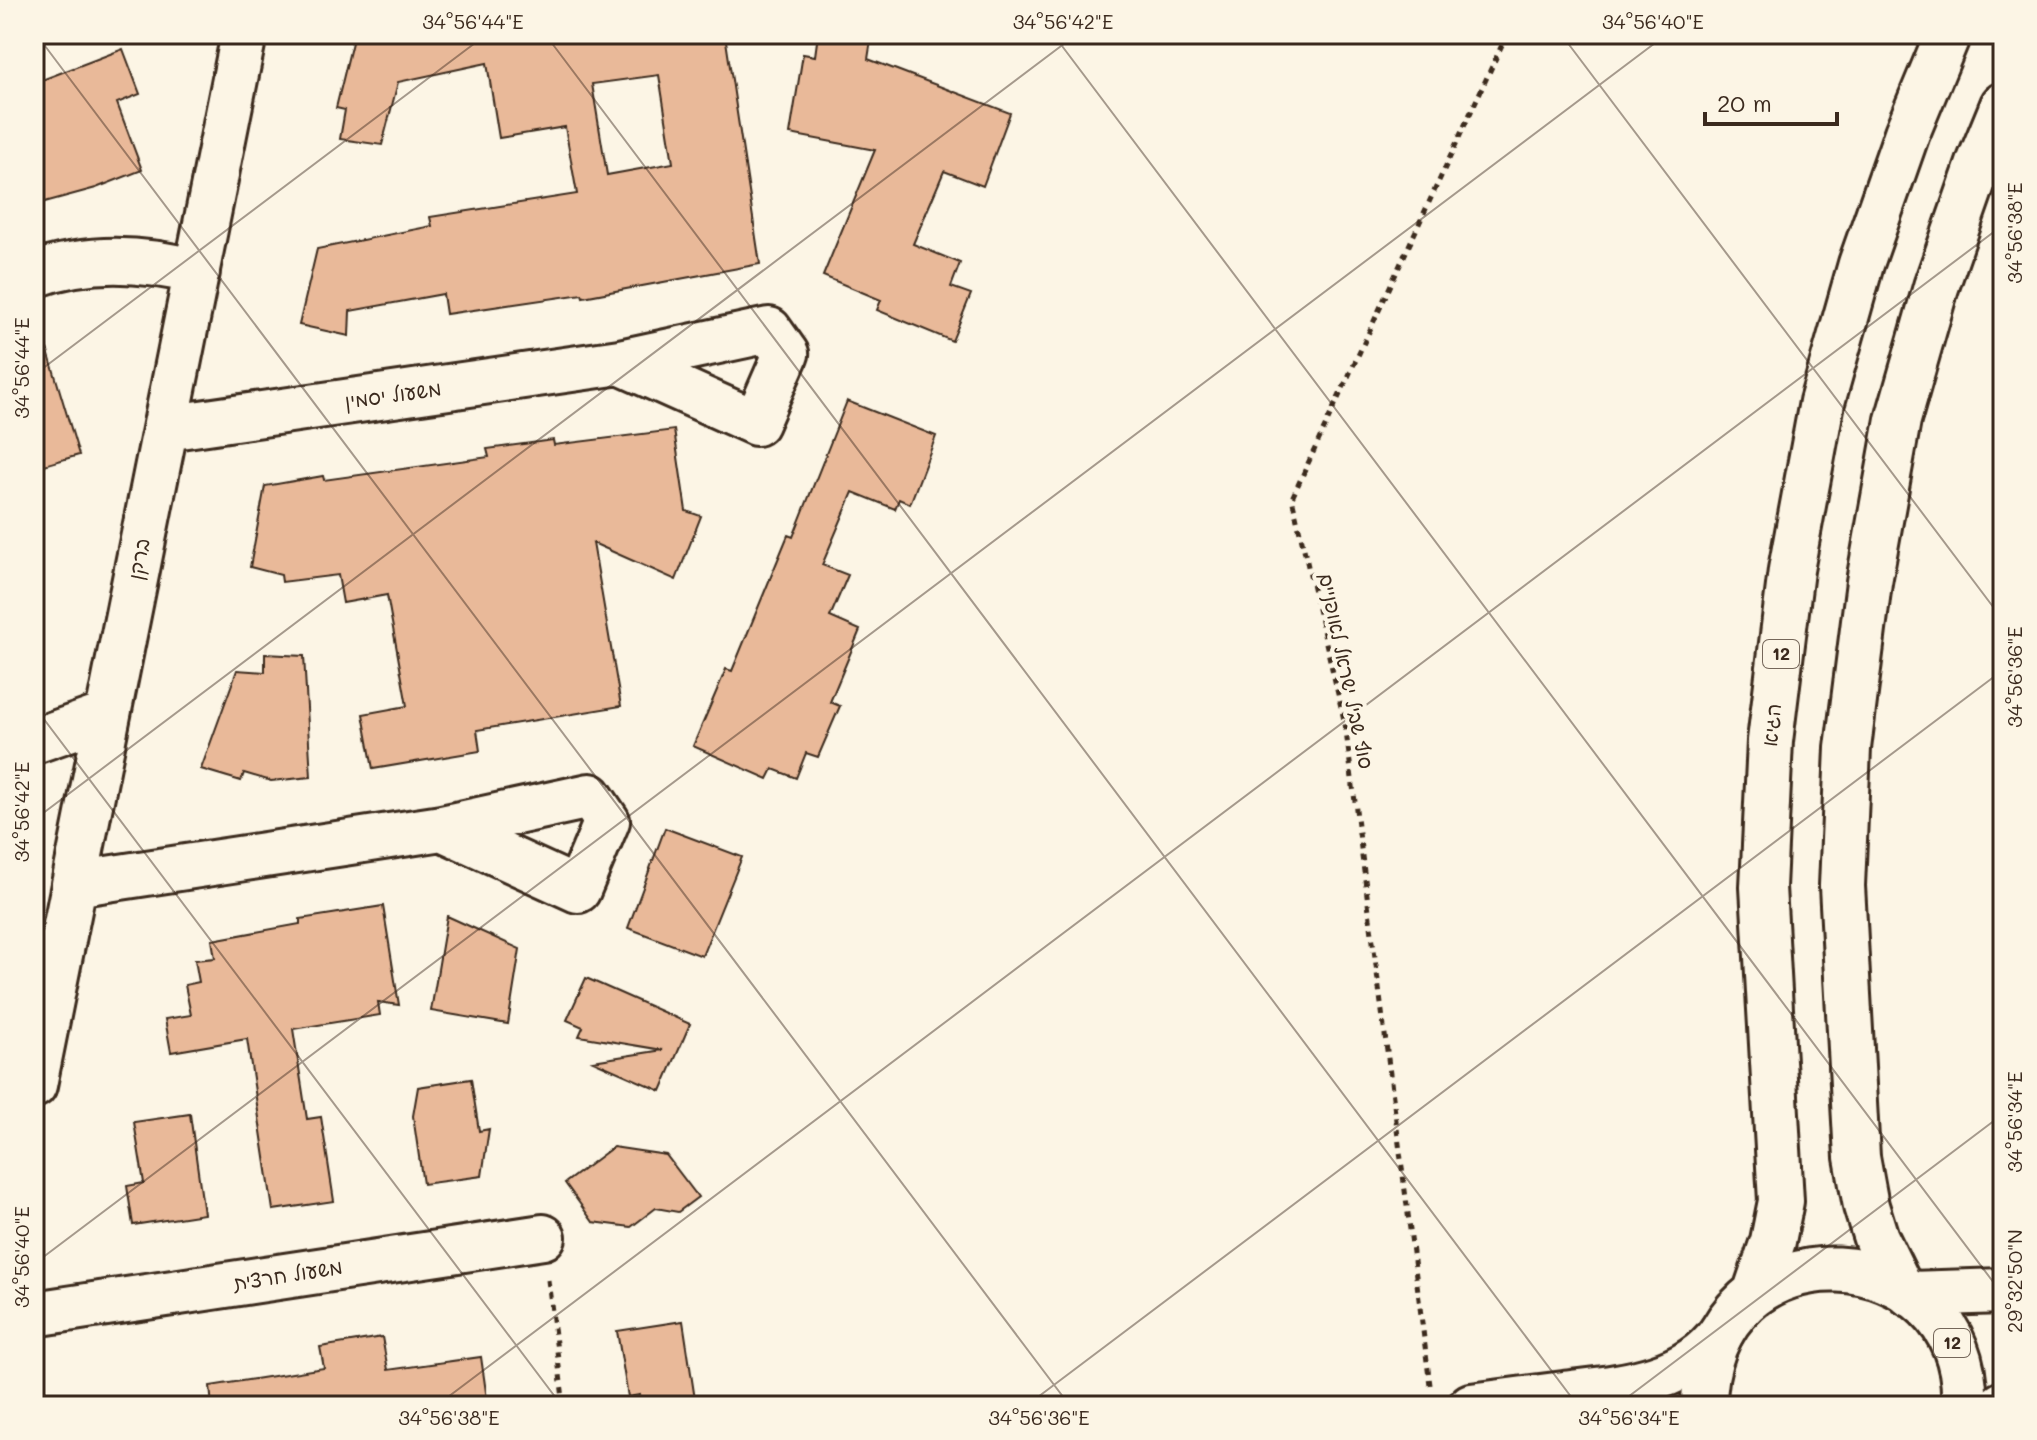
<svg xmlns="http://www.w3.org/2000/svg" width="2037" height="1440" font-family="Mali,'Playpen Sans Hebrew',sans-serif">
	<style>
		.building { fill: #e9b999; stroke: #3b2a1e; stroke-width: 2; fill-rule: evenodd }
		.lines { fill: none; stroke-linecap: round; stroke-linejoin: round }
		.minor-casing { stroke: #3b2a1e; stroke-width: 50 }
		.major-casing { stroke: #3b2a1e; stroke-width: 50 }
		.highway-casing { stroke: #3b2a1e; stroke-width: 50 }
		.path { stroke: #3b2a1e; stroke-width: 5; stroke-dasharray: 6 6; stroke-linecap: butt }
		.minor { stroke: #fcf5e5; stroke-width: 44 }
		.major { stroke: #fcf5e5; stroke-width: 44 }
		.highway { stroke: #fcf5e5; stroke-width: 44 }
		.ticks { fill: none; stroke: #3b2a1e; stroke-width: 2; stroke-opacity: 0.45 }
		.labels { text-anchor: middle; stroke-width: 8; stroke-linejoin: round; paint-order: stroke }
		.shield { fill: #fcf5e5; stroke: #75675a; stroke-width: 2 }
		.shield-label { font-size: 18px; font-weight: bold; fill: #3b2a1e }
		.street-label { font-size: 20px; fill: #3b2a1e; stroke: #fcf5e5 }
		.neatline { fill: none; stroke: #3b2a1e; stroke-width: 3 }
		.ticks-label { font-size: 20px; text-anchor: middle; fill: #3b2a1e }
	</style>
	<rect width="100%" height="100%" fill="#fcf5e5"/>
	<filter id="ink" filterUnits="userSpaceOnUse"><feTurbulence type="fractalNoise" baseFrequency=".0125" numOctaves="2"/><feDisplacementMap in="SourceGraphic" scale="16" xChannelSelector="R" yChannelSelector="G"/><feConvolveMatrix kernelMatrix="1 2 1 2 8 2 1 2 1" color-interpolation-filters="sRGB"/></filter>
	<g filter="url(#ink)">
		<!-- building -->
		<path class="building" d="M 354,34 L 725,34 L 760,264 L 583,297 L 582,294 L 446,314 L 443,294 L 350,311 L 349,336 L 299,325 L 317,249 L 432,226 L 430,217 L 577,194 L 565,127 L 499,138 L 487,63 L 398,82 L 382,145 L 340,139 L 345,110 L 336,108 ZM 659,75 L 673,163 L 607,175 L 592,84 Z
			M 818,34 L 872,34 L 868,59 L 1010,113 L 983,186 L 944,171 L 913,244 L 960,263 L 951,287 L 971,294 L 952,341 L 877,310 L 881,300 L 823,276 L 875,150 L 790,134 L 803,54 L 815,56 Z
			M 123,49 L 140,94 L 117,103 L 142,170 L 96,188 L 34,205 L 34,83 Z
			M 43,335 L 79,455 L 34,468 L 34,336 Z
			M 847,401 L 936,436 L 910,504 L 899,499 L 895,509 L 853,492 L 822,565 L 848,575 L 830,617 L 860,630 L 830,702 L 840,706 L 818,757 L 806,753 L 796,778 L 773,769 L 768,779 L 693,746 L 726,669 L 732,671 L 788,535 L 793,537 Z
			M 674,430 L 686,511 L 701,516 L 676,580 L 593,543 L 621,706 L 477,730 L 480,751 L 373,769 L 363,714 L 407,706 L 387,595 L 343,603 L 338,575 L 282,582 L 281,575 L 250,567 L 265,486 L 323,476 L 324,480 L 489,457 L 487,449 L 553,440 L 554,445 Z
			M 265,654 L 304,656 L 311,777 L 271,781 L 244,773 L 241,781 L 201,769 L 237,670 L 265,672 Z
			M 665,828 L 742,857 L 702,956 L 628,928 Z
			M 383,906 L 399,1005 L 378,1002 L 380,1015 L 293,1029 L 307,1119 L 321,1117 L 334,1201 L 273,1210 L 247,1039 L 171,1052 L 165,1019 L 191,1015 L 185,985 L 199,982 L 195,960 L 215,958 L 212,940 L 300,924 L 300,919 Z
			M 447,916 L 520,949 L 508,1024 L 431,1011 Z
			M 586,978 L 690,1024 L 661,1091 L 593,1061 L 663,1050 L 579,1036 L 583,1027 L 567,1020 Z
			M 471,1079 L 479,1131 L 489,1129 L 482,1176 L 423,1184 L 413,1116 L 418,1087 Z
			M 190,1114 L 204,1214 L 133,1225 L 127,1186 L 144,1183 L 134,1122 Z
			M 613,1147 L 666,1155 L 698,1197 L 678,1212 L 656,1208 L 631,1227 L 593,1222 L 565,1183 Z
			M 683,1321 L 696,1406 L 642,1406 L 640,1395 L 628,1397 L 617,1331 Z
			M 382,1337 L 388,1370 L 481,1357 L 488,1406 L 212,1406 L 210,1386 L 324,1368 L 320,1347 Z"/>
		<g class="lines">
			<defs>
				<path id="minor" d="M 34,275 C 88,255 142,258 197,272
					M 166,428 L 620,362 L 769,330 L 786,354 L 756,423 L 620,362
					M 34,741 L 108,715
					M 74,884 L 442,828 L 590,796 L 607,821 L 578,890 L 442,828
					M 34,1085 L 244,34
					M 1910,1294 L 2003,1291
					M 34,1314 L 543,1237
					M 2000,1406 L 2003,1404"/>
				<path id="major" d="M 1471,1406 C 1502,1402 1533,1398 1564,1394 C 1620,1387 1685,1383 1721,1333"/>
				<path id="highway" d="M 1899,1285 L 1876,1238 L 1866,1206 L 1857,1157 L 1842,886 L 1848,748 L 1869,582 L 1898,420 L 1936,287 L 1980,161 L 2003,105
					M 1755,1294 L 1773,1241 L 1781,1201 L 1763,887 L 1770,741 L 1791,570 L 1822,402 L 1861,264 L 1907,133 L 1948,34
					M 1704,1406 C 1705,1214 1973,1234 1964,1406"/>
			</defs>
			<!-- minor casing -->
			<use href="#minor" class="minor-casing"/>
			<!-- major casing -->
			<use href="#major" class="major-casing"/>
			<!-- highway casing -->
			<use href="#highway" class="highway-casing"/>
			<!-- path -->
			<path class="path" d="M 548,1280 L 564,1406
				M 1430,1385 L 1345,724 L 1292,498 L 1507,34"/>
			<!-- minor -->
			<use href="#minor" class="minor"/>
			<!-- major -->
			<use href="#major" class="major"/>
			<!-- highway -->
			<use href="#highway" class="highway"/>
		</g>
	</g>
	<!-- ticks -->
	<path class="ticks" d="M 36,34 L 1070,1406M 545,34 L 1578,1406M 1053,34 L 2003,1295M 1561,34 L 2003,620M 34,375 L 487,34M 34,706 L 562,1406M 34,820 L 1077,34M 34,1264 L 1667,34M 34,1381 L 53,1406M 436,1406 L 2003,225M 1026,1406 L 2003,670M 1616,1406 L 2003,1114"/>
	<g class="labels">
		<!-- shield labels -->
		<g class="shield">
			<rect x="1763" y="640" width="36" height="28" rx="6"/>
			<rect x="1934" y="1329" width="36" height="28" rx="6"/>
		</g>
		<g class="shield-label">
			<text x="1781" y="660">12</text>
			<text x="1952" y="1349">12</text>
		</g>
		<!-- street labels -->
		<g class="street-label">
			<text transform="translate(393 395) rotate(-8)" y="7">משעול יסמין</text>
			<text transform="translate(139 559) rotate(-79)" y="7">ברקן</text>
			<text transform="translate(1346 671) rotate(78)" y="7">סוף שביל ישראל לאופניים</text>
			<text transform="translate(1772 725) rotate(-84)" y="7">הגיא</text>
			<text transform="translate(288 1275) rotate(-9)" y="7">משעול חרצית</text>
		</g>
	</g>
	<!-- margin -->
	<rect width="2037" height="1440" fill="none" stroke="#fcf5e5" stroke-width="88"/>
	<!-- scale -->
	<path d="M1705 112v12h132v-12" fill="none" stroke="#3b2a1e" stroke-width="4"/>
	<text x="1717" y="112" font-size="24" fill="#3b2a1e" stroke="#fcf5e5" stroke-width="6" paint-order="stroke">20 m</text>
	<rect x="44" y="44" width="1949" height="1352" class="neatline"/>
	<g class="ticks-label">
		<text x="473" y="29">34°56'44"E</text>
		<text x="1063" y="29">34°56'42"E</text>
		<text x="1653" y="29">34°56'40"E</text>
		<text transform="translate(2015 233) rotate(-90)" y="7">34°56'38"E</text>
		<text transform="translate(22 368) rotate(-90)" y="7">34°56'44"E</text>
		<text transform="translate(2015 677) rotate(-90)" y="7">34°56'36"E</text>
		<text transform="translate(22 812) rotate(-90)" y="7">34°56'42"E</text>
		<text transform="translate(2015 1122) rotate(-90)" y="7">34°56'34"E</text>
		<text transform="translate(22 1257) rotate(-90)" y="7">34°56'40"E</text>
		<text transform="translate(2015 1281) rotate(-90)" y="7">29°32'50"N</text>
		<text x="449" y="1425">34°56'38"E</text>
		<text x="1039" y="1425">34°56'36"E</text>
		<text x="1629" y="1425">34°56'34"E</text>
	</g>
</svg>
